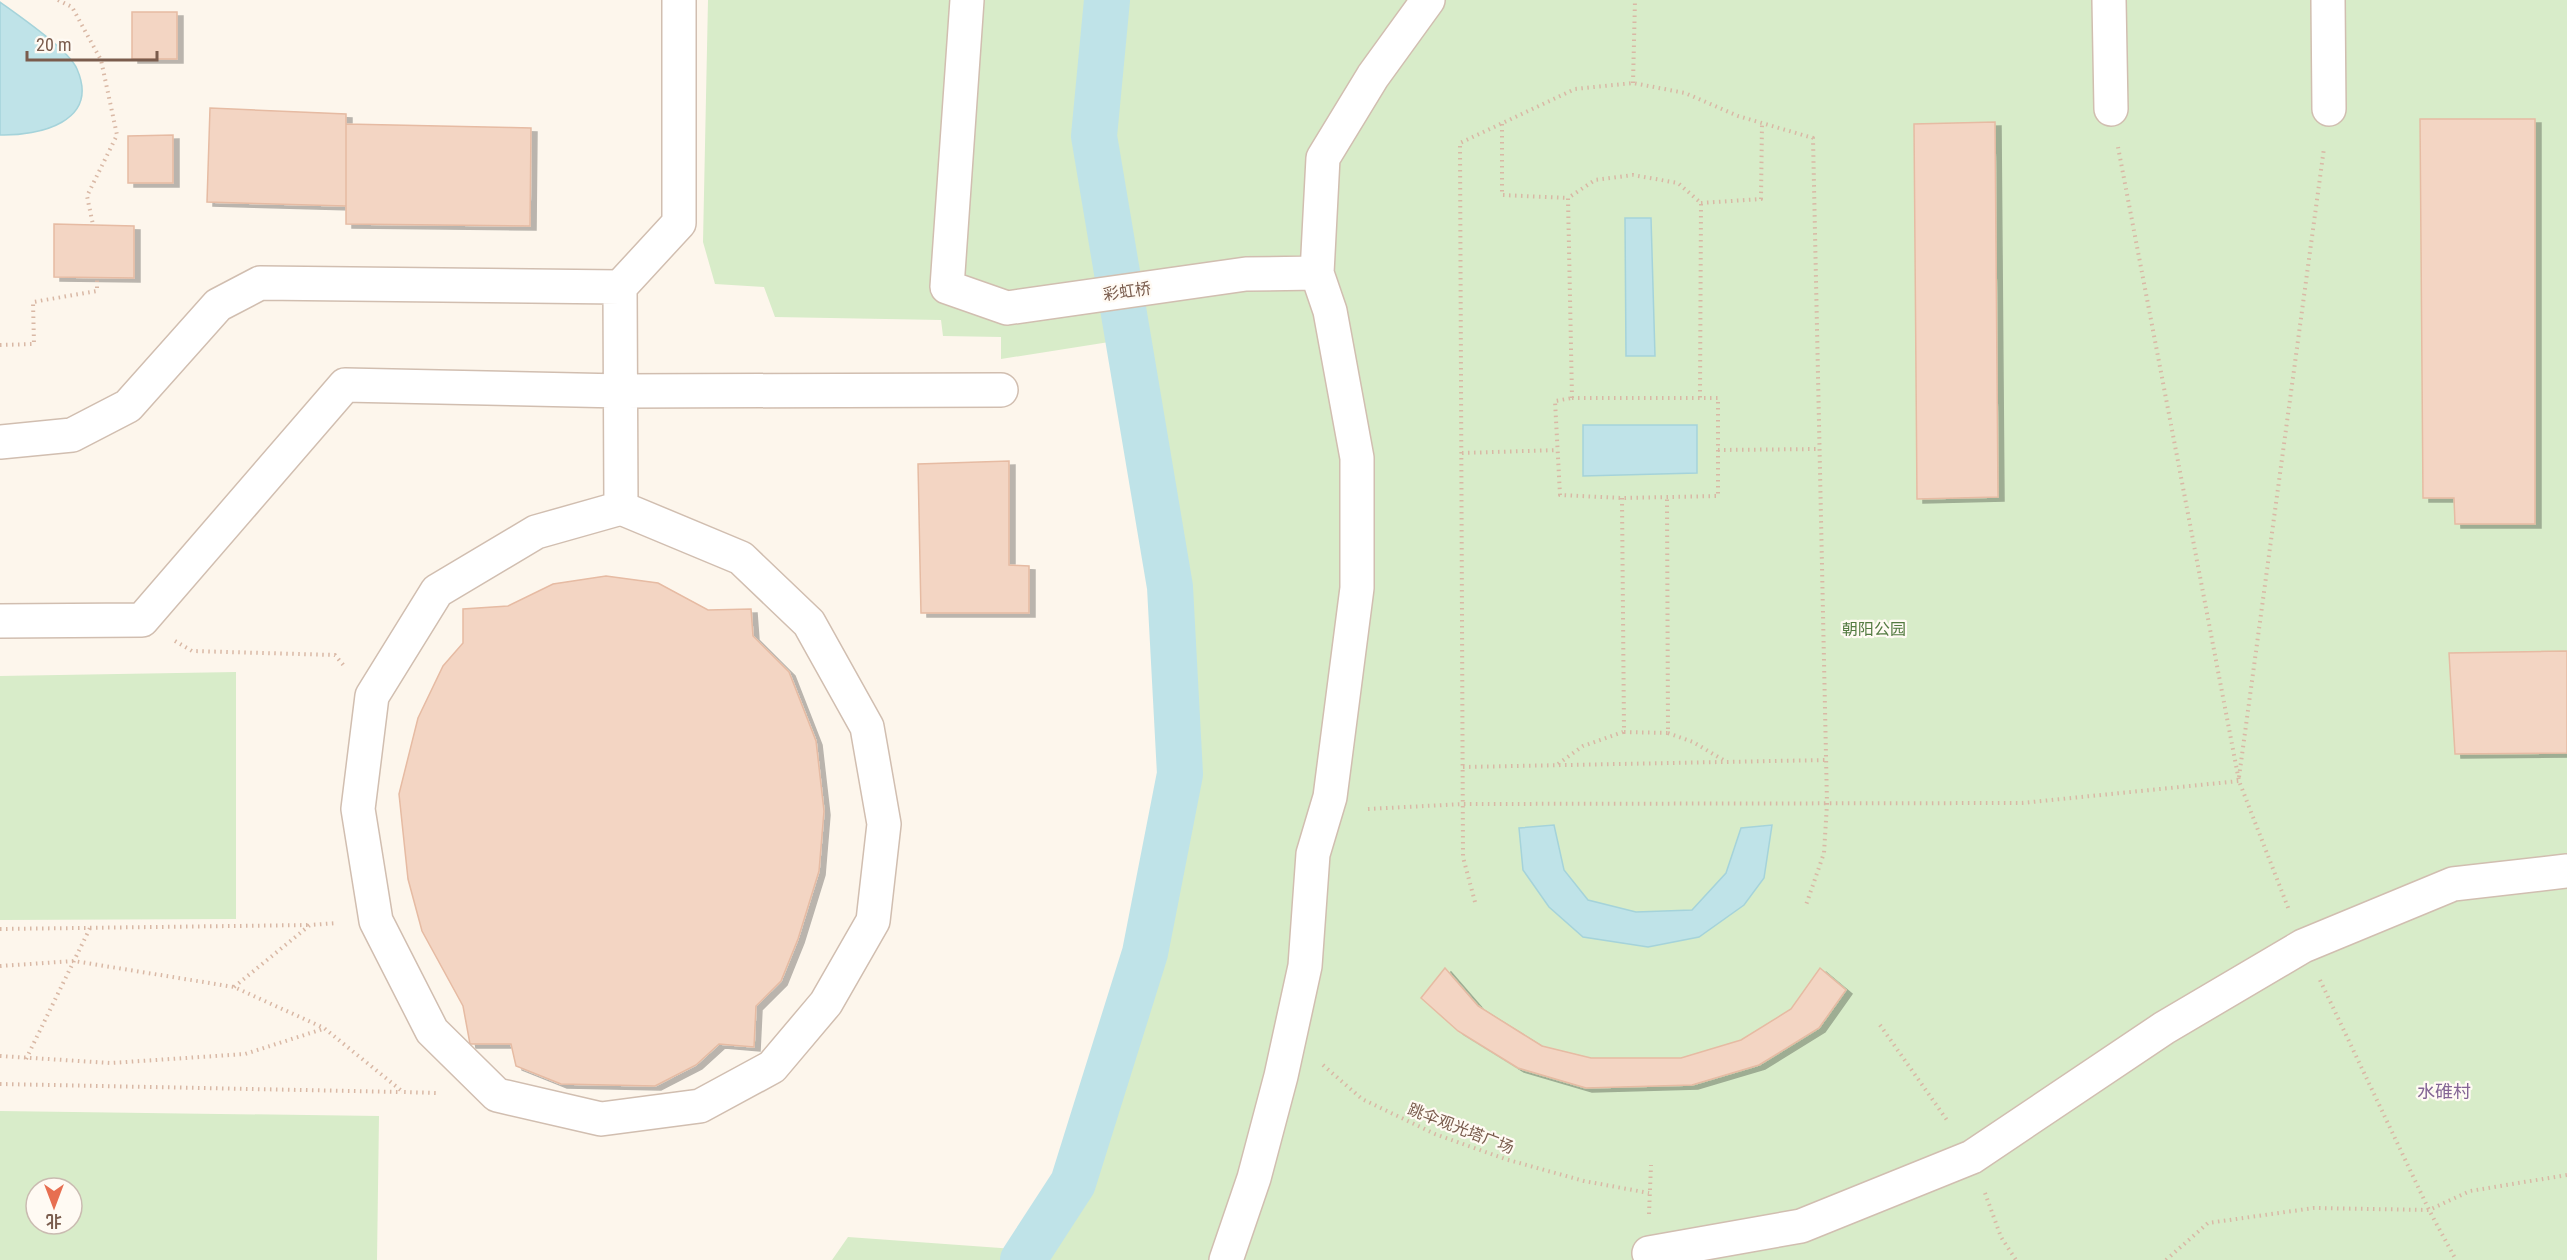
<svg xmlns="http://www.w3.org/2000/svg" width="2567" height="1260" font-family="'Roboto Condensed','Noto Sans SC',sans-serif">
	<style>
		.green { fill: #d8ecc9; fill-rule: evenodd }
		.water { fill: #bfe3e8; stroke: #a5d3da; stroke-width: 1.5 }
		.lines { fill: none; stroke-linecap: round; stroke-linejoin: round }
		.canal { stroke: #bfe3e8; stroke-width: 46 }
		.building { fill: #f3d5c3; stroke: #e6bba3; stroke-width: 1.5; filter: url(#shadow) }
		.minor-casing { stroke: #d1beb0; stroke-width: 36 }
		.path { stroke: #d9b8a5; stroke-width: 4; stroke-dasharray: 1.5 4.5; stroke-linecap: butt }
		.minor { stroke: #fff; stroke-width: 33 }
		.labels { text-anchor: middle; stroke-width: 4.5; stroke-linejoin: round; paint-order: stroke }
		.street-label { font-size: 16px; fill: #7a5c4d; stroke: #fffaf3 }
		.park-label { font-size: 16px; fill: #537a41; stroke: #fffaf3 }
		.neighbourhood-label { font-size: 18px; fill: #846695; stroke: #fffaf3 }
	</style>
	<defs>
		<filter id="shadow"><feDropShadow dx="6" dy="4" stdDeviation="0" flood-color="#0004"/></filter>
	</defs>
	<rect width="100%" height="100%" fill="#fdf6ec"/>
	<!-- green -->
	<path class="green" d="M 708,0 L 2567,0 L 2567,1260 L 832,1260 L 848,1237 L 1029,1250 L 1073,1183 L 1145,953 L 1180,774 L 1170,587 L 1128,339 L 1001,359 L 1001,337 L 943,336 L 941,320 L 775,317 L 764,287 L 715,284 L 703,242 Z
		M 236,672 L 236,919 L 0,920 L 0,676 Z
		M 0,1111 L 379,1116 L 377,1260 L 0,1260 ZM 36,1188 L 72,1188 L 72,1224 L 36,1224 Z"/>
	<!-- water -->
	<path class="water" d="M 0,2 C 18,15 69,50 77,69 C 100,122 39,136 0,135 Z
		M 1625,218 L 1651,218 L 1655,356 L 1626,356 Z
		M 1583,425 L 1697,425 L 1697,473 L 1583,476 Z
		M 1554,825 L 1564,870 L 1588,900 L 1636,912 L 1692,910 L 1726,873 L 1741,828 L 1772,825 L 1764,878 L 1744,905 L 1699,937 L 1648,947 L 1583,937 L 1549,907 L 1523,870 L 1519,828 Z"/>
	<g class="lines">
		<!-- canal -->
		<path class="canal" d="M 1023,1260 L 1073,1183 L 1145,953 L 1180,774 L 1170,587 L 1094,136 L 1107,0"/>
	</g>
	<!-- building -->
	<path class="building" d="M 132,12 L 177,12 L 177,59 L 132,59 Z
		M 210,108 L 346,114 L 346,206 L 207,202 Z
		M 2420,119 L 2535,119 L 2535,524 L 2455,524 L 2454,498 L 2423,498 Z
		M 1995,122 L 1998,497 L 1917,499 L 1914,124 Z
		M 346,124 L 531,128 L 530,226 L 346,224 Z
		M 173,135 L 173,183 L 128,183 L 128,136 Z
		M 54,224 L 134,226 L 134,278 L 54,277 Z
		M 1009,461 L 1009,565 L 1029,566 L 1029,613 L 921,613 L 918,464 Z
		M 606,576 L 658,583 L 708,610 L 751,609 L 753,636 L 789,672 L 816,741 L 824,811 L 819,871 L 798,939 L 781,981 L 756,1006 L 754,1047 L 719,1044 L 696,1065 L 655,1086 L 561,1084 L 516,1066 L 511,1044 L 470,1044 L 463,1006 L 422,931 L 408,879 L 399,794 L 418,718 L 443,666 L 463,643 L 463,609 L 508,606 L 553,584 Z
		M 2567,651 L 2567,753 L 2455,754 L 2449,653 Z
		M 1445,968 L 1478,1006 L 1542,1046 L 1591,1058 L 1681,1058 L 1741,1040 L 1791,1009 L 1820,968 L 1846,990 L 1819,1028 L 1759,1065 L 1692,1085 L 1586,1088 L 1518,1068 L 1458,1031 L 1421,998 Z"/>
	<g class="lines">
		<defs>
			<path id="minor" d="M 967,0 L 947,287 L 1007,308 L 1246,274 L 1317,273
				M 2109,0 L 2111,109
				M 2328,0 L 2329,109
				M 0,442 L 72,435 L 128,406 L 218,305 L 260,283 L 620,287
				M 621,508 L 741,558 L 809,623 L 867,727 L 884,824 L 873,921 L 826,1003 L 772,1067 L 700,1106 L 601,1119 L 497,1095 L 432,1031 L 376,921 L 358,809 L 372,696 L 437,591 L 536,532 Z
				M 621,508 L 620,287 L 679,223 L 679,0
				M 0,621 L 142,620 L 345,385 L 621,391 L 1001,390
				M 1649,1253 L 1801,1226 L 1972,1157 L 2164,1028 L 2303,946 L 2453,884 L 2567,871
				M 1226,1260 L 1254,1178 L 1281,1076 L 1305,966 L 1313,854 L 1330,797 L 1357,588 L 1357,458 L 1330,311 L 1317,273 L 1323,158 L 1373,76 L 1428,0"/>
		</defs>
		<!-- minor casing -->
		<use href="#minor" class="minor-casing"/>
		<!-- path -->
		<path class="path" d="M 58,0 L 72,7 L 101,60 L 117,135 L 87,196 L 93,225
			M 1633,83 L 1635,0
			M 1502,124 L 1502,195 L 1568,198
			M 2118,147 L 2239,781 L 2289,910
			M 1701,203 L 1761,199 L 1762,123
			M 0,345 L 34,344 L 33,302 L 97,291 L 97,277
			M 1572,398 L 1568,198 L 1595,180 L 1633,175 L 1678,183 L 1701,203 L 1700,398
			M 1572,398 L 1718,398 L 1718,496 L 1622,498 L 1560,495 L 1555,401 Z
			M 1718,450 L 1820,449
			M 1462,453 L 1558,450
			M 1622,498 L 1624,732 L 1668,733 L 1667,498
			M 175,641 L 192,651 L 335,655 L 345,667
			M 1668,733 L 1693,742 L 1725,761
			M 1558,764 L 1583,746 L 1623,732
			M 1463,767 L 1826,760
			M 2239,777 L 2324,148
			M 1368,809 L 1463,804 L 2022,803 L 2239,781
			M 1475,902 L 1463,857 L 1460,143 L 1575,89 L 1633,83 L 1685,93 L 1738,116 L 1813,138 L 1827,804 L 1824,853 L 1806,905
			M 0,929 L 310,925
			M 0,966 L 74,961 L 234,987 L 324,1028 L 403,1092 L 437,1093
			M 2320,980 L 2429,1210 L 2456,1260
			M 234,987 L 310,925 L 337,923
			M 1880,1025 L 1949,1123
			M 0,1056 L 111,1063 L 245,1054 L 323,1029
			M 26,1059 L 90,928
			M 1323,1065 L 1362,1099 L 1435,1134 L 1505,1159 L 1584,1181 L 1649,1193
			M 0,1084 L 402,1092
			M 1985,1193 L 2001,1237 L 2016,1260
			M 1649,1214 L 1651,1165
			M 2166,1260 L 2208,1223 L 2314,1208 L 2429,1210 L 2470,1191 L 2567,1175"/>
		<!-- minor -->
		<use href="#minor" class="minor"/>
	</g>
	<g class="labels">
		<!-- street labels -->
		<g class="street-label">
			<text transform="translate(1127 291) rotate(-8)" y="6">彩虹桥</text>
			<text transform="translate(1461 1128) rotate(21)" y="6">跳伞观光塔广场</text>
		</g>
		<!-- park labels -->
		<g class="park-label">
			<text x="1874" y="635">朝阳公园</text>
		</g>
		<!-- neighbourhood labels -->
		<g class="neighbourhood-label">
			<text x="2444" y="1098">水碓村</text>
		</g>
	</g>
	<!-- north arrow -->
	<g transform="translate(54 1206) rotate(180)"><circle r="28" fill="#fffaf3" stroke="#cabbb1" stroke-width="1.5"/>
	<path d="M0-4.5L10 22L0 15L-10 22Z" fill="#e76f51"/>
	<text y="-9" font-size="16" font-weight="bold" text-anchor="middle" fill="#7a5c4d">北</text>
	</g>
	<!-- scale -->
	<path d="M27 51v9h130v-9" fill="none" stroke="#7a5c4d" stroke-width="3"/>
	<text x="36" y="51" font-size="18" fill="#7a5c4d" stroke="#fffaf3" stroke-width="4.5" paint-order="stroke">20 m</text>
</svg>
